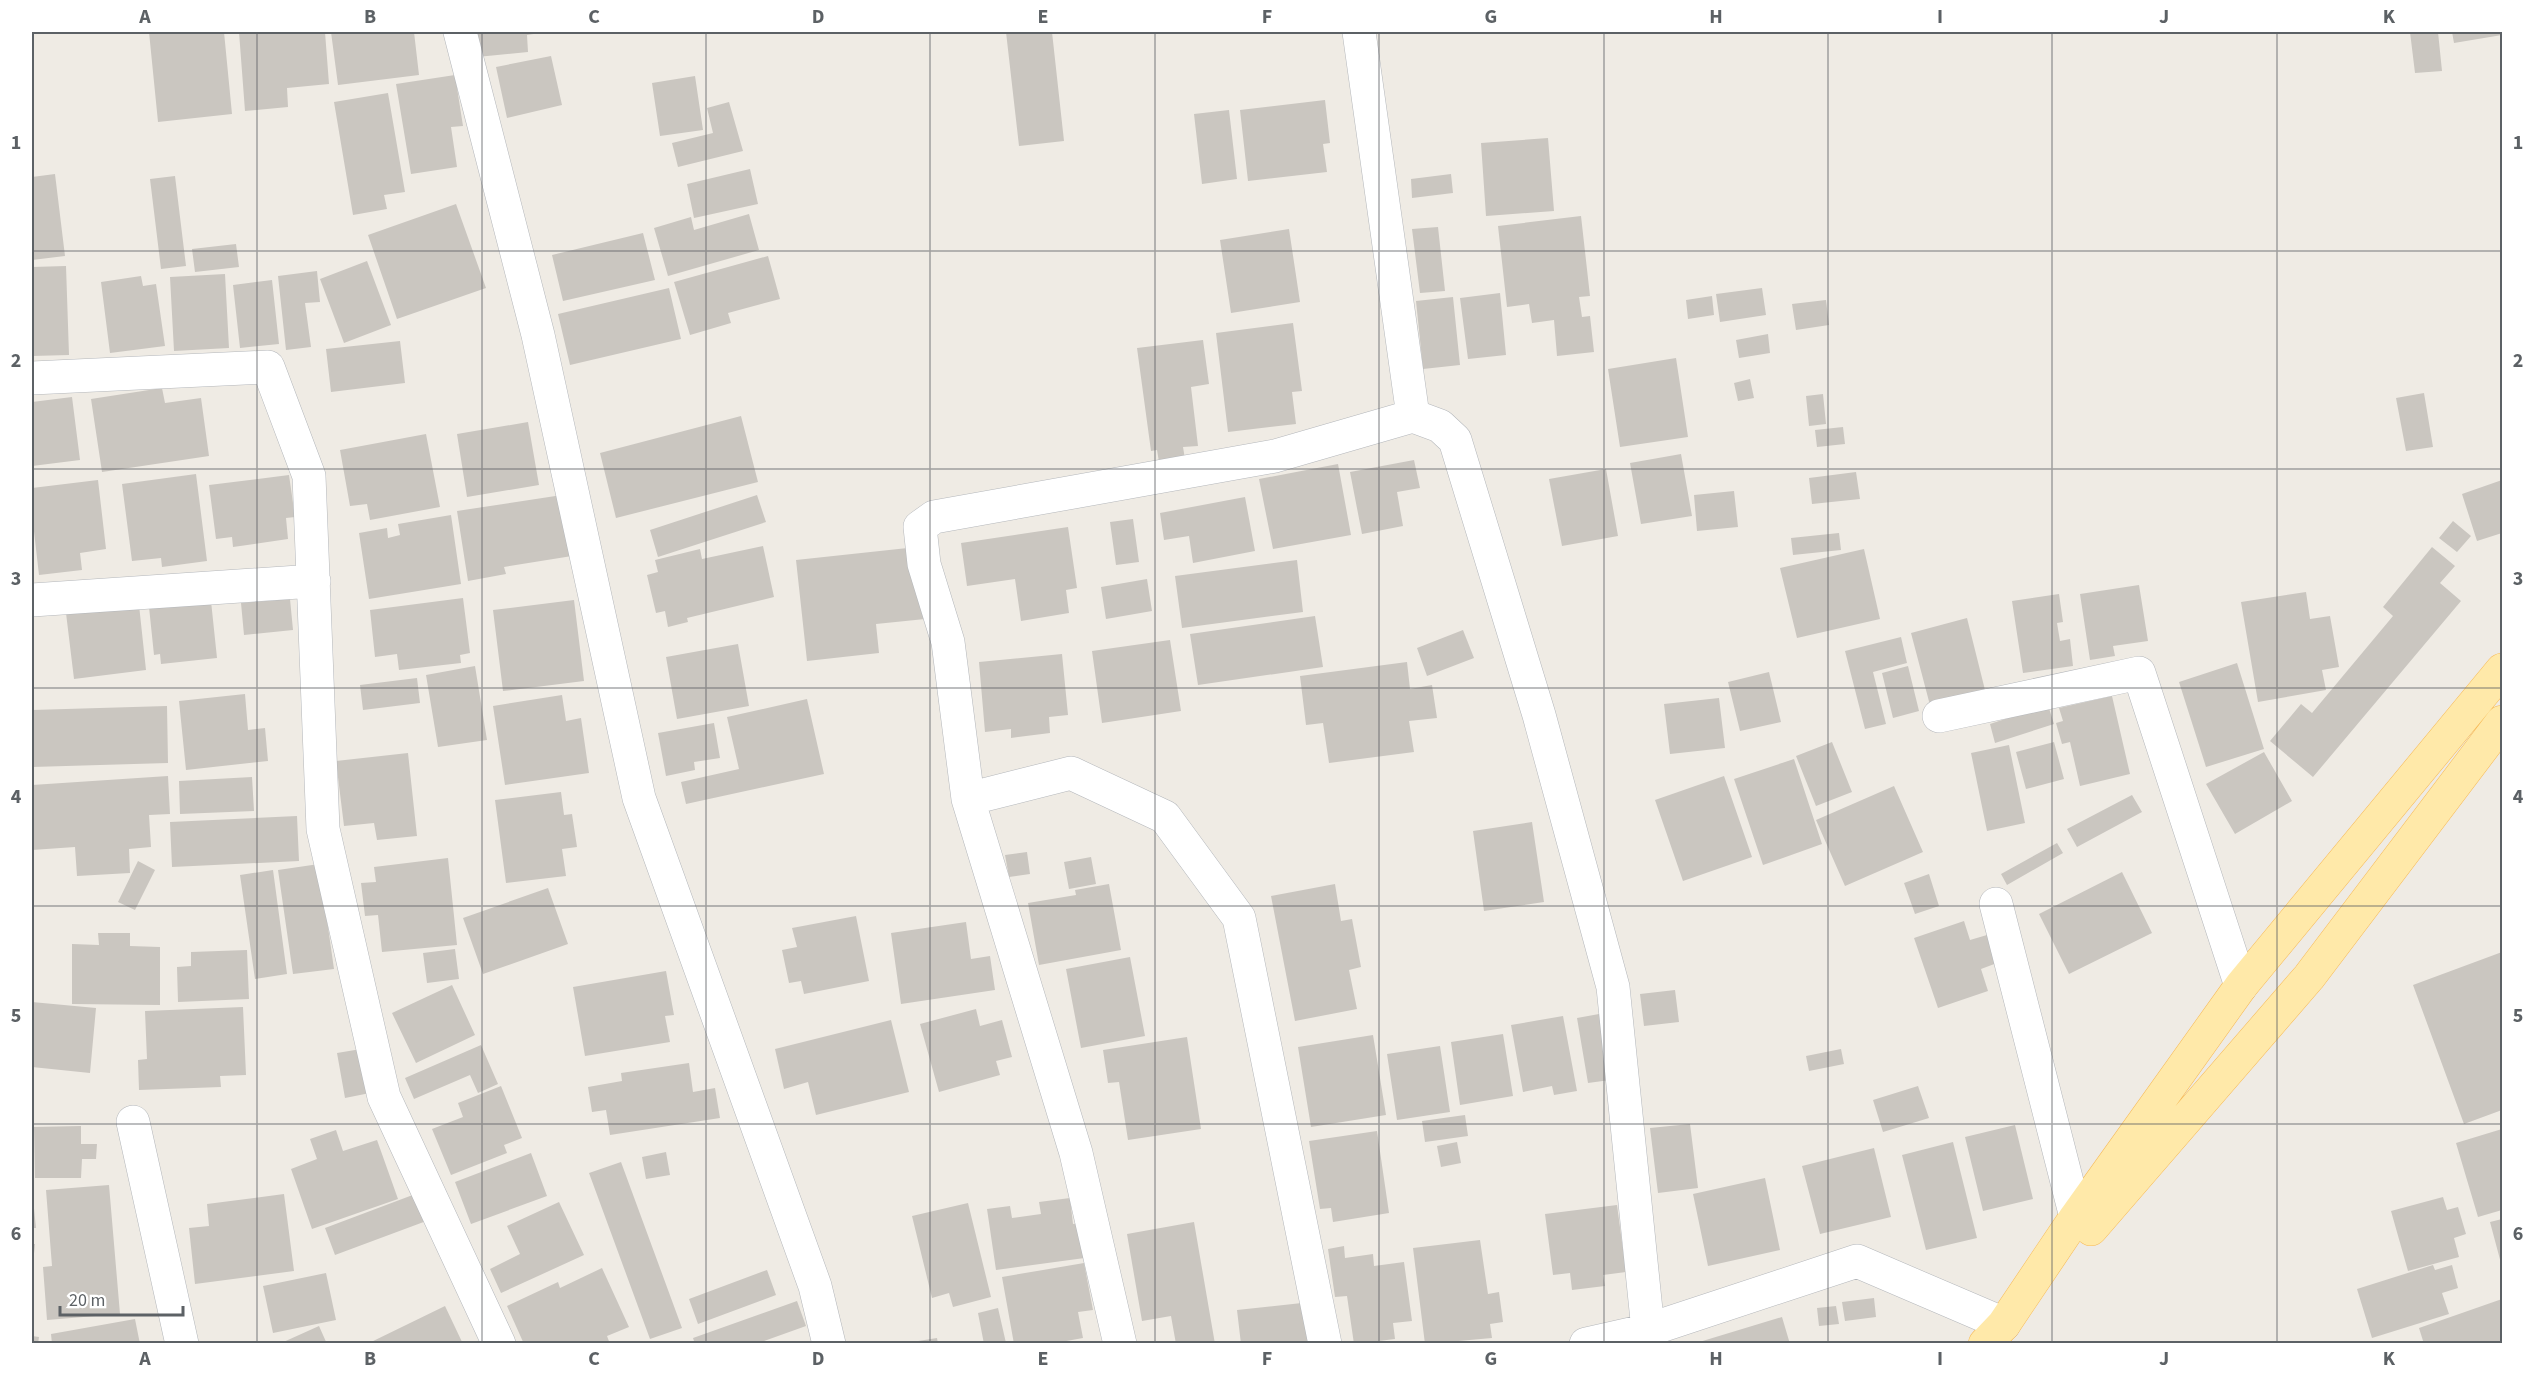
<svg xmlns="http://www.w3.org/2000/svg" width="2534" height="1375" font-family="'Source Sans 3',sans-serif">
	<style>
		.building { fill: #cac6c0 }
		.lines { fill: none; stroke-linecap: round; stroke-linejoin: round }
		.minor-casing { stroke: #b4b7bb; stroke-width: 34 }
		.primary-casing { stroke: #f7b955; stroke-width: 34 }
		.minor { stroke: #fff; stroke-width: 33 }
		.primary { stroke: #ffe9a9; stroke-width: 33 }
		.grid { fill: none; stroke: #5c6165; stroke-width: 1.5; stroke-opacity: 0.55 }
		.neatline { fill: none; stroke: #5c6165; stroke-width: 2 }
		.grid-label { font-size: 20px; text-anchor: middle; font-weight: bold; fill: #5c6165 }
	</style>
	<rect width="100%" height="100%" fill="#efebe4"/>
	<!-- building -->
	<path class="building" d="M 149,32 L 224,32 L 232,114 L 158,122 Z
		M 239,32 L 325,32 L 329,84 L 287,88 L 288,107 L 245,111 Z
		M 331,32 L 414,32 L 419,75 L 338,85 Z
		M 474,32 L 540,32 L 540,33 L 527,35 L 528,52 L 477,57 Z
		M 1006,32 L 1052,32 L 1064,141 L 1019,146 Z
		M 2410,32 L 2438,32 L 2442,71 L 2415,73 Z
		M 2452,32 L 2502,32 L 2502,35 L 2454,43 Z
		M 551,56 L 562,105 L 507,118 L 496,67 Z
		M 455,75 L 463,126 L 451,127 L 457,167 L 411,174 L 396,84 Z
		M 695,76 L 703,130 L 660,136 L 652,83 Z
		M 388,93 L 405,192 L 384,195 L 387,209 L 353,215 L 334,102 Z
		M 1325,100 L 1330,143 L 1323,144 L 1327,172 L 1248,181 L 1240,110 Z
		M 729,102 L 743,151 L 678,167 L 672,143 L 713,133 L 707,108 Z
		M 1229,110 L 1237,179 L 1202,184 L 1194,114 Z
		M 1548,138 L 1554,211 L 1486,216 L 1481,143 Z
		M 750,169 L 758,204 L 694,218 L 687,184 Z
		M 55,174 L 65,256 L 32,260 L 32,177 Z
		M 1451,174 L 1453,193 L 1412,198 L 1411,179 Z
		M 175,176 L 186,266 L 161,269 L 150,179 Z
		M 456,204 L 486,288 L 397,319 L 368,235 Z
		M 749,214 L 759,250 L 668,276 L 654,228 L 691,217 L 694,230 Z
		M 1581,216 L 1590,296 L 1579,297 L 1582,317 L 1590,316 L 1594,352 L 1557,356 L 1554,320 L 1532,323 L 1529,304 L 1507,307 L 1498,226 Z
		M 1438,227 L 1445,291 L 1420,293 L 1412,229 Z
		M 1289,229 L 1300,302 L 1231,313 L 1220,240 Z
		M 643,233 L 655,280 L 563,301 L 552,255 Z
		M 236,244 L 239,267 L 195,272 L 192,249 Z
		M 768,256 L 780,299 L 728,313 L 731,323 L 690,335 L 674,282 Z
		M 367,261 L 391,325 L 344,343 L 320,279 Z
		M 66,266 L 69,355 L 32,356 L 32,267 Z
		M 317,271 L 320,302 L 305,303 L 311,347 L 286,350 L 278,276 Z
		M 225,274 L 229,348 L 174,351 L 170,277 Z
		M 141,276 L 143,286 L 156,284 L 165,346 L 110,353 L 101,282 Z
		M 272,280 L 279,344 L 240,348 L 233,285 Z
		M 669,288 L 681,339 L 570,365 L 558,314 Z
		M 1762,288 L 1766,315 L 1720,322 L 1716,294 Z
		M 1500,293 L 1506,355 L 1468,359 L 1460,298 Z
		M 1712,296 L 1714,315 L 1688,319 L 1686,300 Z
		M 1453,297 L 1460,365 L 1423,369 L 1416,301 Z
		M 1826,300 L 1829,325 L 1796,330 L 1792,304 Z
		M 1293,323 L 1302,391 L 1292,392 L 1296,424 L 1228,432 L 1216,333 Z
		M 1768,334 L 1770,353 L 1739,358 L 1736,340 Z
		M 1203,340 L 1209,384 L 1191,387 L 1198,446 L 1183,447 L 1185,459 L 1159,462 L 1157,450 L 1151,451 L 1137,348 Z
		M 400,341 L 405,383 L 331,392 L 326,349 Z
		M 1676,358 L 1688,437 L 1620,447 L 1608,369 Z
		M 1750,379 L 1754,398 L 1738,401 L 1734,383 Z
		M 162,388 L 165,403 L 201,398 L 209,456 L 102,472 L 91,399 Z
		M 2424,393 L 2433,447 L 2406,451 L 2396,398 Z
		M 1823,394 L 1826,424 L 1809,426 L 1806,396 Z
		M 72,397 L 80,460 L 32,466 L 32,402 Z
		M 741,416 L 758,482 L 616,518 L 600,453 Z
		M 528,422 L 539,485 L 467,497 L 457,434 Z
		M 1843,427 L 1845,444 L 1817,447 L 1815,430 Z
		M 426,434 L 440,507 L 370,520 L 367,504 L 350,506 L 340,450 Z
		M 1681,454 L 1692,516 L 1641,524 L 1630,463 Z
		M 1414,460 L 1420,488 L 1397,492 L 1403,526 L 1362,534 L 1350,472 Z
		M 1338,464 L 1351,535 L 1273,549 L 1259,479 Z
		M 1606,469 L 1618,536 L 1562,546 L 1549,479 Z
		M 1856,472 L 1860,499 L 1812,504 L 1809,478 Z
		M 196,474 L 207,561 L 162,567 L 161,558 L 132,561 L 122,484 Z
		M 289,475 L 295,517 L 286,518 L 288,539 L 233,547 L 232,537 L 216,539 L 209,485 Z
		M 98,480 L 106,549 L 80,553 L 82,570 L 39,575 L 32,514 L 32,488 Z
		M 2502,480 L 2502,533 L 2477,541 L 2462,494 Z
		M 1734,491 L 1738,527 L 1697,531 L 1694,495 Z
		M 562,495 L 572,556 L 504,567 L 506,574 L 468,581 L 457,511 Z
		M 757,495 L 766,522 L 658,557 L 650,530 Z
		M 1245,497 L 1255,551 L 1193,563 L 1189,536 L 1164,540 L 1160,513 Z
		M 451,515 L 461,584 L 369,599 L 359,533 L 387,528 L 388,538 L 400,535 L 398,524 Z
		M 1133,519 L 1139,562 L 1116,565 L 1110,522 Z
		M 2453,521 L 2471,536 L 2457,552 L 2439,538 Z
		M 1068,527 L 1077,588 L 1066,590 L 1069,613 L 1021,621 L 1015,579 L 967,586 L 961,543 Z
		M 1839,533 L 1841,550 L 1793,555 L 1791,538 Z
		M 763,546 L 774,597 L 687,618 L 688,622 L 668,627 L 665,611 L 656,613 L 647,575 L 658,572 L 655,560 L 700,549 L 702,559 Z
		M 917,547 L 925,619 L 876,624 L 879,653 L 807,661 L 796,560 Z
		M 2432,547 L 2455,566 L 2440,583 L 2461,601 L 2313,777 L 2270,741 L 2301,704 L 2312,713 L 2393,616 L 2383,607 Z
		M 1864,549 L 1880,619 L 1797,638 L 1780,568 Z
		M 1297,560 L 1303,612 L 1182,628 L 1175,576 Z
		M 1147,579 L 1152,611 L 1106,619 L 1101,587 Z
		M 2139,585 L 2148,641 L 2113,646 L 2115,656 L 2090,660 L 2080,594 Z
		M 2306,592 L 2310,619 L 2330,616 L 2339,667 L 2322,670 L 2326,690 L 2258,702 L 2241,602 Z
		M 2059,594 L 2063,622 L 2057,623 L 2060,641 L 2070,639 L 2073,666 L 2023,673 L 2012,601 Z
		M 463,598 L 470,653 L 460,655 L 461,663 L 399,670 L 397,654 L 375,657 L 370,610 Z
		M 290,599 L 293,630 L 244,635 L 241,603 Z
		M 574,600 L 584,681 L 503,691 L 493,610 Z
		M 211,601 L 217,658 L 161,664 L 160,654 L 154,655 L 149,607 Z
		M 139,605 L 146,670 L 74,679 L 66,613 Z
		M 1315,616 L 1323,667 L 1198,685 L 1190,634 Z
		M 1967,618 L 1986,694 L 1931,709 L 1911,633 Z
		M 1463,630 L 1474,658 L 1427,676 L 1417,648 Z
		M 1901,637 L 1907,663 L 1873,672 L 1886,724 L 1865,729 L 1845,651 Z
		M 1170,640 L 1181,711 L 1102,723 L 1092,651 Z
		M 738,644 L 749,706 L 677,719 L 666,657 Z
		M 1062,654 L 1068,715 L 1049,717 L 1050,733 L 1011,738 L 1011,729 L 985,732 L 979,662 Z
		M 1407,662 L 1410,689 L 1432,685 L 1437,718 L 1409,721 L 1414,752 L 1329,763 L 1323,723 L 1306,725 L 1300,676 Z
		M 2237,663 L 2264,749 L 2206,767 L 2179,682 Z
		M 475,666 L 487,740 L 438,747 L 426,675 Z
		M 1908,666 L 1919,711 L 1893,718 L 1882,673 Z
		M 1769,672 L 1781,722 L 1740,731 L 1728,682 Z
		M 417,678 L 420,703 L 363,710 L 360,685 Z
		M 245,694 L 248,730 L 265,728 L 268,761 L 186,770 L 179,701 Z
		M 562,695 L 566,721 L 581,718 L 589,773 L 505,785 L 493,706 Z
		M 2112,696 L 2130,774 L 2080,786 L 2070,742 L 2062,744 L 2056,723 L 2063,721 L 2059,708 Z
		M 1719,698 L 1725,748 L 1670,754 L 1664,704 Z
		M 807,699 L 824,774 L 686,804 L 681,782 L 739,769 L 727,717 Z
		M 2048,705 L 2054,724 L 1995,743 L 1990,724 Z
		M 167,706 L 168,763 L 32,767 L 32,710 Z
		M 714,723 L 720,758 L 694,762 L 695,770 L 666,776 L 658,733 Z
		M 1832,742 L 1852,792 L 1816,806 L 1796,756 Z
		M 2054,742 L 2064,779 L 2026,789 L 2016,752 Z
		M 2009,745 L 2025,823 L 1987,831 L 1971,753 Z
		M 2264,752 L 2292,801 L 2235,834 L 2206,784 Z
		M 408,753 L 417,836 L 377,840 L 374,823 L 344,826 L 336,761 Z
		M 1794,759 L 1822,844 L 1763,865 L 1734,779 Z
		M 168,776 L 170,814 L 149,815 L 151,847 L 129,849 L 130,873 L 77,876 L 75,847 L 32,850 L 32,785 Z
		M 1724,776 L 1752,857 L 1683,881 L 1655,800 Z
		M 252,777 L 254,811 L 180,814 L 179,781 Z
		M 1894,786 L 1923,852 L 1845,886 L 1816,820 Z
		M 561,792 L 564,815 L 572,814 L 577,847 L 562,849 L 566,876 L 506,883 L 495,800 Z
		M 2132,795 L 2142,812 L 2077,847 L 2067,829 Z
		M 297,816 L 299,861 L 172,867 L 170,822 Z
		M 1532,822 L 1544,902 L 1484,911 L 1473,831 Z
		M 2057,843 L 2063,853 L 2007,885 L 2001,874 Z
		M 1027,852 L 1030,874 L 1009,877 L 1005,855 Z
		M 1091,857 L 1096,884 L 1069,889 L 1064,862 Z
		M 448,858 L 457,945 L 382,952 L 378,915 L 365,916 L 361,883 L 376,882 L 374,867 Z
		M 138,861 L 155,870 L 135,910 L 118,902 Z
		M 319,864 L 334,969 L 293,974 L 278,870 Z
		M 273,870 L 287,974 L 255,979 L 240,875 Z
		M 2122,872 L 2152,933 L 2069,974 L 2039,914 Z
		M 1929,874 L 1939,906 L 1915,914 L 1904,883 Z
		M 1109,884 L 1121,950 L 1039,965 L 1028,903 L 1076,895 L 1075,890 Z
		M 1335,884 L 1341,921 L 1352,919 L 1361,967 L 1349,970 L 1357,1009 L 1295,1021 L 1271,896 Z
		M 548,888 L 568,944 L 483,974 L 463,918 Z
		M 856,916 L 869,981 L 804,994 L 801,981 L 789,983 L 782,950 L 797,947 L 792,928 Z
		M 1964,921 L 1970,940 L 1987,935 L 1997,963 L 1981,969 L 1988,991 L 1938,1008 L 1914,938 Z
		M 966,922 L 971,959 L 990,956 L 995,990 L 901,1004 L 891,933 Z
		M 98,933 L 130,933 L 130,946 L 160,947 L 160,1005 L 72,1004 L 72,944 L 99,945 Z
		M 455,949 L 459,979 L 427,983 L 423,953 Z
		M 247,950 L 249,999 L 178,1002 L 177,967 L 191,966 L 191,952 Z
		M 2502,952 L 2502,1110 L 2464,1124 L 2413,985 Z
		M 1130,957 L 1145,1036 L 1081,1048 L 1066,969 Z
		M 666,971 L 674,1015 L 665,1016 L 670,1042 L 585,1056 L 573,987 Z
		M 452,985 L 475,1035 L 416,1063 L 392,1013 Z
		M 1675,990 L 1679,1022 L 1644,1026 L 1640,994 Z
		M 32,1002 L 96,1008 L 90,1073 L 32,1067 Z
		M 243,1007 L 246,1075 L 220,1076 L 221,1087 L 139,1090 L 138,1060 L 147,1059 L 145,1011 Z
		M 976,1009 L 980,1026 L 1002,1020 L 1012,1057 L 996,1061 L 1000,1075 L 939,1092 L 920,1024 Z
		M 1599,1014 L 1610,1080 L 1588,1083 L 1577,1018 Z
		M 1563,1016 L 1577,1091 L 1554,1095 L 1552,1086 L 1523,1092 L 1511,1025 Z
		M 891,1020 L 909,1092 L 816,1115 L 808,1082 L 784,1089 L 775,1049 Z
		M 1503,1034 L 1513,1096 L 1460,1105 L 1451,1042 Z
		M 1373,1035 L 1386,1115 L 1311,1127 L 1298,1047 Z
		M 1187,1037 L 1201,1129 L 1128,1140 L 1119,1082 L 1108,1083 L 1103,1050 Z
		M 481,1045 L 498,1084 L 478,1093 L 470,1075 L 414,1099 L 405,1078 Z
		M 1440,1046 L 1450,1112 L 1397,1120 L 1387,1054 Z
		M 367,1048 L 375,1092 L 345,1098 L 337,1053 Z
		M 1841,1049 L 1844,1064 L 1809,1071 L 1806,1056 Z
		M 689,1063 L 693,1092 L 715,1088 L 720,1118 L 610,1135 L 606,1110 L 592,1112 L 588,1087 L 622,1081 L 621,1073 Z
		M 501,1086 L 522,1138 L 504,1145 L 507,1153 L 451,1175 L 432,1129 L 463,1117 L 458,1103 Z
		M 1918,1086 L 1929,1118 L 1883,1132 L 1873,1100 Z
		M 1465,1115 L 1468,1136 L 1425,1142 L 1422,1121 Z
		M 1690,1124 L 1698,1188 L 1658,1193 L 1650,1128 Z
		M 2015,1125 L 2033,1199 L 1983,1211 L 1965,1137 Z
		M 81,1126 L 81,1144 L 97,1144 L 96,1159 L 82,1159 L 81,1178 L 35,1178 L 34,1127 Z
		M 2502,1129 L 2502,1210 L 2478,1217 L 2456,1143 Z
		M 336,1130 L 343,1151 L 377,1140 L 398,1199 L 312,1229 L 291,1169 L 317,1159 L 310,1139 Z
		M 1377,1131 L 1389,1213 L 1333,1222 L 1331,1208 L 1320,1209 L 1309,1141 Z
		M 1457,1142 L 1461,1163 L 1441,1167 L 1437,1146 Z
		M 1953,1142 L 1977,1238 L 1926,1250 L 1902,1155 Z
		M 1874,1148 L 1891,1217 L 1820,1234 L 1802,1166 Z
		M 666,1152 L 670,1175 L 646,1179 L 642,1157 Z
		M 531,1153 L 547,1196 L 471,1224 L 455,1182 Z
		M 621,1162 L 682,1328 L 650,1339 L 589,1173 Z
		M 1765,1178 L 1780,1250 L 1708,1266 L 1693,1194 Z
		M 109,1185 L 120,1314 L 47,1320 L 43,1267 L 52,1266 L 46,1190 Z
		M 32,1189 L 36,1228 L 32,1228 Z
		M 418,1193 L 429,1220 L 335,1255 L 325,1228 Z
		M 284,1194 L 294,1271 L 195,1284 L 189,1228 L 209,1226 L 207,1204 Z
		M 2443,1197 L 2447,1210 L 2458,1207 L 2466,1234 L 2454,1238 L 2459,1257 L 2408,1271 L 2391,1211 Z
		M 1070,1198 L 1073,1224 L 1087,1222 L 1092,1257 L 996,1270 L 987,1209 L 1010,1206 L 1012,1218 L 1041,1214 L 1039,1202 Z
		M 559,1202 L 584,1255 L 501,1293 L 490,1269 L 520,1254 L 507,1226 Z
		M 968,1203 L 991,1297 L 953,1307 L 949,1293 L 932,1298 L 912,1216 Z
		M 1617,1205 L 1626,1272 L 1603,1275 L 1605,1286 L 1572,1290 L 1570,1273 L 1553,1275 L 1545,1214 Z
		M 2502,1219 L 2502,1267 L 2490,1222 Z
		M 1194,1222 L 1215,1344 L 1176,1344 L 1171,1316 L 1142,1321 L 1127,1234 Z
		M 1480,1240 L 1488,1294 L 1499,1292 L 1503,1322 L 1490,1324 L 1492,1338 L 1425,1344 L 1413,1248 Z
		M 32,1244 L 35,1244 L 33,1263 L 32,1263 Z
		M 1344,1246 L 1345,1258 L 1373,1254 L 1374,1266 L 1404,1262 L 1412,1321 L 1393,1323 L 1395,1339 L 1354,1344 L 1347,1296 L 1335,1297 L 1328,1249 Z
		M 1084,1263 L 1093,1310 L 1078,1312 L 1083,1338 L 1050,1344 L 1014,1344 L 1002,1277 Z
		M 2433,1265 L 2435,1270 L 2452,1265 L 2458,1288 L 2442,1293 L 2449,1314 L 2372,1338 L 2357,1289 Z
		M 602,1268 L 629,1327 L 607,1336 L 610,1344 L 524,1344 L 507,1306 L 558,1282 L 560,1288 Z
		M 767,1270 L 776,1295 L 698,1324 L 689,1299 Z
		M 326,1273 L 336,1320 L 273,1333 L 263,1286 Z
		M 1874,1298 L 1876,1317 L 1845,1321 L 1842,1302 Z
		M 2502,1299 L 2502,1344 L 2424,1344 L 2419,1328 Z
		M 797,1301 L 806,1326 L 756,1344 L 695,1344 L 693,1338 Z
		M 1311,1302 L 1316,1344 L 1241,1344 L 1237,1310 Z
		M 445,1306 L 463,1344 L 367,1344 Z
		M 1836,1306 L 1839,1324 L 1819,1326 L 1817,1308 Z
		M 998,1308 L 1006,1343 L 984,1344 L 978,1313 Z
		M 1782,1317 L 1790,1344 L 1696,1344 L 1696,1343 Z
		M 135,1319 L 140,1344 L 52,1344 L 51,1334 Z
		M 319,1326 L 327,1344 L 279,1344 Z
		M 32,1336 L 39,1337 L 38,1344 L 32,1344 Z
		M 937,1338 L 938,1344 L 912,1344 L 912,1342 Z"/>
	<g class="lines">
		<defs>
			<path id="minor" d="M 460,32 L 538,335 L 639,798 L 815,1286 L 829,1344
				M 1359,32 L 1413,416
				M 32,378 L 268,367 L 309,476 L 323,829 L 384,1097 L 499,1344
				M 32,600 L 314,581
				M 1939,716 L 2139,673 L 2241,986
				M 968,799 L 1071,773 L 1165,817 L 1239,918 L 1325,1344
				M 1996,904 L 2076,1217
				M 133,1122 L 182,1344
				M 1120,1344 L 1076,1153 L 968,799 L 948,642 L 924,564 L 920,527 L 934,517 L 1275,456 L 1413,416 L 1440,426 L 1455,440 L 1539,715 L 1613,987 L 1648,1330
				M 1586,1344 L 1648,1330 L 1857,1261 L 2004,1324"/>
			<path id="primary" d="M 2091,1229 L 2309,977 L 2502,722
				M 1985,1344 L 2004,1324 L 2076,1217 L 2241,986 L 2502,670"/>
		</defs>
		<!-- minor casing -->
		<use href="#minor" class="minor-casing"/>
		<!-- primary casing -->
		<use href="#primary" class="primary-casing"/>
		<!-- minor -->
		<use href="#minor" class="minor"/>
		<!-- primary -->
		<use href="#primary" class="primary"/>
	</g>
	<!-- grid -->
	<path class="grid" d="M 257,32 L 257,1344M 482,32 L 482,1344M 706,32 L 706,1344M 930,32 L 930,1344M 1155,32 L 1155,1344M 1379,32 L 1379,1344M 1604,32 L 1604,1344M 1828,32 L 1828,1344M 2052,32 L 2052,1344M 2277,32 L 2277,1344M 32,251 L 2502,251M 32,469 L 2502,469M 32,688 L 2502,688M 32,906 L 2502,906M 32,1124 L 2502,1124"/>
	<!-- border -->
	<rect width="2534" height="1375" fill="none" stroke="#ffffff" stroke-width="66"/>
	<!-- scale -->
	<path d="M60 1306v9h123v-9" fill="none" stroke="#5c6165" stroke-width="3"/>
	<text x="69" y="1306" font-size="18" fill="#5c6165" stroke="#ffffff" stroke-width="4.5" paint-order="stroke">20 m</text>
	<rect x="33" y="33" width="2468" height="1309" class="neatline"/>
	<g class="grid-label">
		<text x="145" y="23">A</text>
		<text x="370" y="23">B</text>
		<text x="594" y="23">C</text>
		<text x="818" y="23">D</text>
		<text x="1043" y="23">E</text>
		<text x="1267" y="23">F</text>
		<text x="1491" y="23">G</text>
		<text x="1716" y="23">H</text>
		<text x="1940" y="23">I</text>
		<text x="2164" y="23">J</text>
		<text x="2389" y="23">K</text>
		<text x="16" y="149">1</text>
		<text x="2518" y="149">1</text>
		<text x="16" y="367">2</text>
		<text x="2518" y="367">2</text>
		<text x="16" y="585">3</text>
		<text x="2518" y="585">3</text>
		<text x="16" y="803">4</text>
		<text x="2518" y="803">4</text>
		<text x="16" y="1022">5</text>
		<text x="2518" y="1022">5</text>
		<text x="16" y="1240">6</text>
		<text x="2518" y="1240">6</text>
		<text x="145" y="1365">A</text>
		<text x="370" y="1365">B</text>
		<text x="594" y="1365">C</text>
		<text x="818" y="1365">D</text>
		<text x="1043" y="1365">E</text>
		<text x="1267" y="1365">F</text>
		<text x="1491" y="1365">G</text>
		<text x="1716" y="1365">H</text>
		<text x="1940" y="1365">I</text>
		<text x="2164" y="1365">J</text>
		<text x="2389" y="1365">K</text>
	</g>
</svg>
